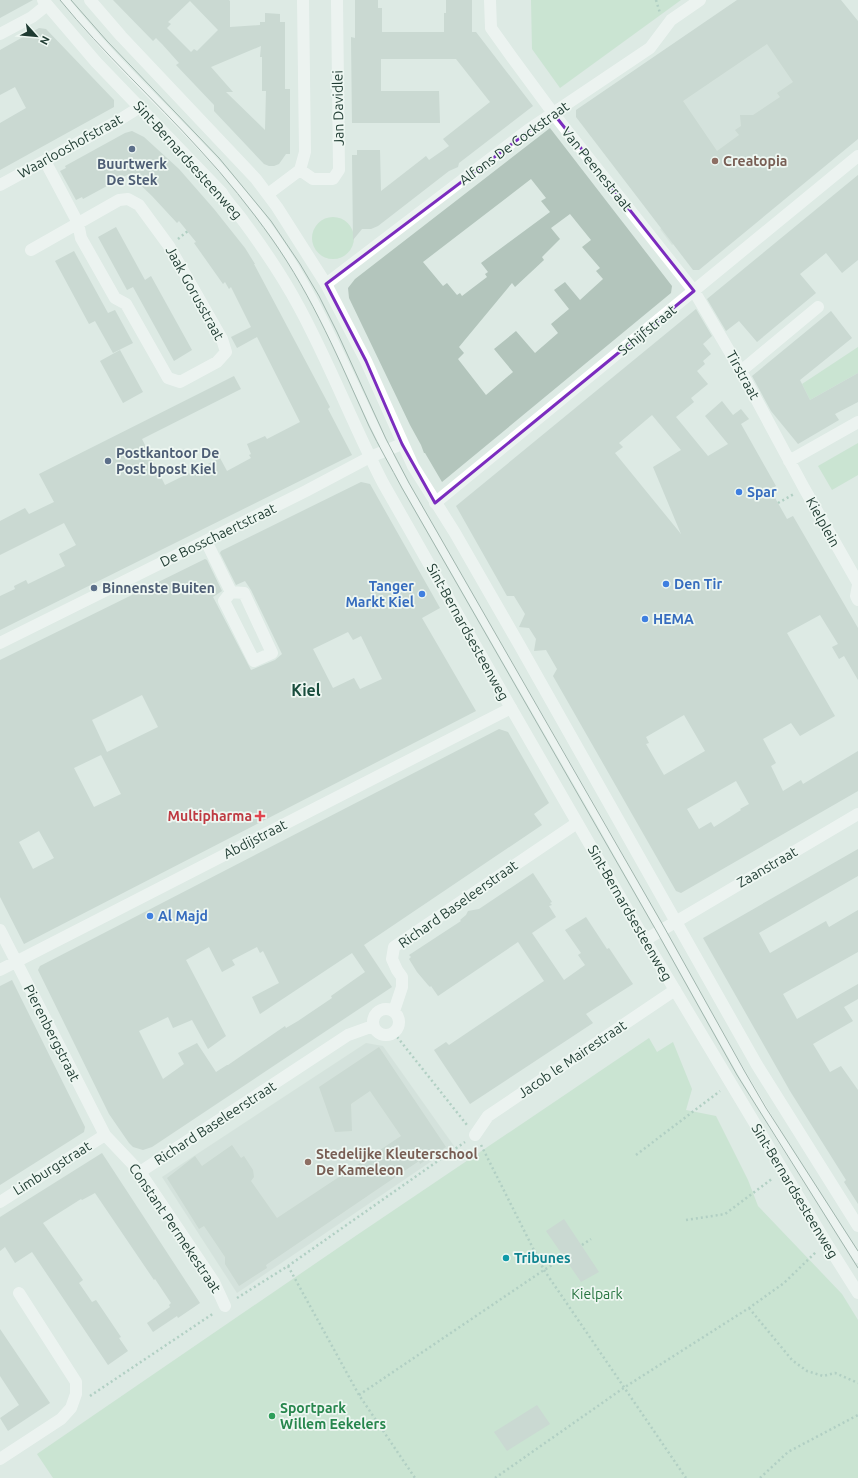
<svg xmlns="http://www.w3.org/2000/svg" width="858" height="1478" font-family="Ubuntu,sans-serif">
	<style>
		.built { fill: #cbdad2 }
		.green { fill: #b4ddbd }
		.building { fill: #b3c5bc; fill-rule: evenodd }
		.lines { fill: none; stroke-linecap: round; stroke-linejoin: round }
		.path { stroke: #7cb09c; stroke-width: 2.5; stroke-dasharray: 2 3; stroke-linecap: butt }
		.service { stroke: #fff; stroke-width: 8 }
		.minor { stroke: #fff; stroke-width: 12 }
		.tertiary { stroke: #fff; stroke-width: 12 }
		.tram { stroke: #58776c; stroke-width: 1 }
		.marked { fill: none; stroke: #7b2cbf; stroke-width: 3; stroke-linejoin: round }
		.service-dot { fill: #5c6f8a; stroke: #eef7f2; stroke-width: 1.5 }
		.education-dot { fill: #8d6e63; stroke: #eef7f2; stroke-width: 1.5 }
		.shop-dot { fill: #3f7fe0; stroke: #eef7f2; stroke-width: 1.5 }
		.health-dot { fill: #e0444e; stroke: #eef7f2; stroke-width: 1.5 }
		.culture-dot { fill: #0f9aa8; stroke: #eef7f2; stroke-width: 1.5 }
		.leisure-dot { fill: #2e9e5b; stroke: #eef7f2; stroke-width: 1.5 }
		.labels { text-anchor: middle; stroke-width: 3.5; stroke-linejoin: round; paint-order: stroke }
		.street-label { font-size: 14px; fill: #1e3a31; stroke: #eef7f2 }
		.education-label { font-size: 14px; font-weight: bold; fill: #785e54; stroke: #eef7f2; text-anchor: start }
		.service-label { font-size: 14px; font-weight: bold; fill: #4e5e75; stroke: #eef7f2; text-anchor: start }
		.shop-label { font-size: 14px; font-weight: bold; fill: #366cbe; stroke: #eef7f2; text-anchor: start }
		.health-label { font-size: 14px; font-weight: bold; fill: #be3a42; stroke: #eef7f2; text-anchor: end }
		.culture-label { font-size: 14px; font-weight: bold; fill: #0d838f; stroke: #eef7f2; text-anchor: start }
		.park-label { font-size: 14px; fill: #26733f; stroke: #eef7f2 }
		.leisure-label { font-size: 14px; font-weight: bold; fill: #27864d; stroke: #eef7f2; text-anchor: start }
		.quarter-label { font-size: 16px; font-weight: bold; fill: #194d3d; stroke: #eef7f2 }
	</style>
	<rect width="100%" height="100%" fill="#ddeae4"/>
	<!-- built -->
	<path class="built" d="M 794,14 L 848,80 L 688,234 L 672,245 L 660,229 L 695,201 L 639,121 Z
		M 366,1043 L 383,1046 L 454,1146 L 237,1293 L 162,1177 Z"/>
	<!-- green -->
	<path class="green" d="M 531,0 L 681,0 L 560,88 L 532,49 Z
		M312 238a21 21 0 1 1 42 0a21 21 0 1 1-42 0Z
		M 858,347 L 858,373 L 810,400 L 802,384 Z
		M 858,443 L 858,475 L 832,490 L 818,466 Z
		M 649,1038 L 657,1052 L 673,1042 L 692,1089 L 686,1110 L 716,1116 L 748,1180 L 758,1206 L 842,1294 L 858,1320 L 858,1478 L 53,1478 L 37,1454 L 357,1235 Z"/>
	<!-- building -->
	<path class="building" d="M 0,0 L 33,0 L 0,18 Z
		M 113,0 L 229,0 L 230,1 L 230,27 L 260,25 L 260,22 L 265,22 L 265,13 L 280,14 L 280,22 L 285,22 L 285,89 L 290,89 L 290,154 L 286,154 L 279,164 L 274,166 L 269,166 L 264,164 L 214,111 L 214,105 L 176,65 L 179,63 L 162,44 L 156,38 L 153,41 ZM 190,1 L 218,30 L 197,51 L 194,49 L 191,52 L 167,28 L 171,24 L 168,22 ZM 261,46 L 260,57 L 262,57 L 262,91 L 266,91 L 265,130 L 226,92 L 233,92 L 211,67 Z
		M 355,0 L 378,0 L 378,8 L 382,8 L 382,32 L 444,32 L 444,13 L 446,13 L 446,0 L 472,0 L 472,32 L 476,32 L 533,106 L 459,163 L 458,167 L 449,171 L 378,226 L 371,229 L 362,229 L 353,240 L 352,155 L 357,155 L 357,150 L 380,150 L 381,191 L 426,156 L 429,160 L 449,146 L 443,139 L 490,102 L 456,59 L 381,59 L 381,91 L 439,91 L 440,123 L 352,123 L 351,37 L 355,38 Z
		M 737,0 L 841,0 L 858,21 L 858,139 L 699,270 L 693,270 L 576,117 L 576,110 ZM 767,44 L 793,82 L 777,93 L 780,97 L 753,115 L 740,115 L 741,126 L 735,130 L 739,135 L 717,151 L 683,101 Z
		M 39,28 L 46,29 L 114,100 L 114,107 L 0,170 L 0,123 L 26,108 L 15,87 L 0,95 L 0,50 Z
		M 550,128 L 672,286 L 671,293 L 442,482 L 425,453 L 424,453 L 421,445 L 410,425 L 349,298 L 348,288 L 355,279 ZM 531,179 L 546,198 L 541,201 L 550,212 L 481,263 L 488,272 L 485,274 L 487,277 L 462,296 L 460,293 L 457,295 L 447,283 L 443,286 L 423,262 ZM 570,214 L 591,240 L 582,247 L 600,268 L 596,271 L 603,279 L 580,300 L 565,282 L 554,290 L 569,309 L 551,324 L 558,333 L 535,353 L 516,331 L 494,349 L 513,372 L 486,395 L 458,359 L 464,353 L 459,347 L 512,283 L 515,287 L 544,260 L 542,257 L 560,239 L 551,228 Z
		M 132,131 L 144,137 L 179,169 L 214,209 L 245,248 L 255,264 L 254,264 L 330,407 L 328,409 L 352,455 L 0,630 L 0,596 L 15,589 L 14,586 L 26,580 L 28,584 L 65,566 L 59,554 L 76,545 L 64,523 L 0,555 L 0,521 L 25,508 L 29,514 L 54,502 L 39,474 L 234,376 L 241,389 L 142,439 L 165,485 L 220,458 L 227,471 L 251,458 L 249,455 L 251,454 L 247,444 L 265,436 L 267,439 L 300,422 L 257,337 L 237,348 L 231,337 L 251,327 L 231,287 L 229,289 L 225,282 L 223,284 L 194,243 L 196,242 L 179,221 L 177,223 L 152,196 L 129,174 L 83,199 L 82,197 L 76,200 L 60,171 L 66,168 L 65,166 L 125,133 Z
		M 858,175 L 858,260 L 842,273 L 826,253 L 800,274 L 816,293 L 757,342 L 739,321 L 726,331 L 707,299 Z
		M 116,227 L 145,280 L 151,276 L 192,350 L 174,361 L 133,287 L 127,290 L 98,237 Z
		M 74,251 L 108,313 L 115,310 L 133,343 L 113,353 L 95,321 L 89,324 L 55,261 Z
		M 696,309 L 712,336 L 703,344 L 711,354 L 703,361 L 705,364 L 697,371 L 708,384 L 691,398 L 694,402 L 676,417 L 708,456 L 728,444 L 705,416 L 722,401 L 733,415 L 741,409 L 749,419 L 741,424 L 776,486 L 770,489 L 787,519 L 793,516 L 858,628 L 858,680 L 844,656 L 839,659 L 832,647 L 838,644 L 820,615 L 787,633 L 835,716 L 800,736 L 791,723 L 763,739 L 776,763 L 771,766 L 783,791 L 801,780 L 803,784 L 858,751 L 858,791 L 681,893 L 676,891 L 553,676 L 557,669 L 546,650 L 534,651 L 536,639 L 529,628 L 519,627 L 525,614 L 514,596 L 507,596 L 456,506 ZM 652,415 L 681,450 L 653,467 L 681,534 L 615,453 L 623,447 L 619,443 ZM 684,715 L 705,751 L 664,775 L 646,744 L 649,743 L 646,737 ZM 736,781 L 749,804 L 740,809 L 741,810 L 714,827 L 711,822 L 699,829 L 687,809 Z
		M 831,311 L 852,338 L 800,380 L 810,400 L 858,373 L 858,402 L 835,414 L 839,420 L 798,444 L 771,411 L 752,376 Z
		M 120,350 L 143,392 L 123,403 L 100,361 Z
		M 361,482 L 370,484 L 440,608 L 422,618 L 476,711 L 24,944 L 0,897 L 0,660 L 205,559 L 207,560 L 222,591 L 213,597 L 251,670 L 275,660 L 282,654 L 251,590 L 245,581 L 236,585 L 220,553 L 221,551 ZM 348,632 L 353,640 L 361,636 L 382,679 L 360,689 L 354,678 L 333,688 L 313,649 ZM 142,695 L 158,727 L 107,752 L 92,720 ZM 101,755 L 121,794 L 94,807 L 74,768 ZM 39,831 L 54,858 L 33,869 L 19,842 Z
		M 499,729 L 508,732 L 549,803 L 534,814 L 542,825 L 364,945 L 392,987 L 152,1147 L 143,1150 L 133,1147 L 129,1143 L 109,1114 L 38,970 L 40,966 ZM 209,947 L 222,972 L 235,965 L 232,960 L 257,947 L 260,953 L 263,951 L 279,983 L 252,997 L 260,1014 L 352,953 L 365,972 L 331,996 L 332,998 L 298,1021 L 286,1028 L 285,1026 L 228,1065 L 227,1065 L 216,1072 L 197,1043 L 178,1053 L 184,1064 L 163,1079 L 139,1031 L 168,1017 L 173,1028 L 192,1020 L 208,1049 L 226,1036 L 186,960 Z
		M 858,849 L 858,876 L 759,933 L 770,953 L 826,921 L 829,927 L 858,910 L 858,952 L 783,994 L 797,1019 L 858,984 L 858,999 L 844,1007 L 853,1021 L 813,1044 L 830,1072 L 841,1066 L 858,1090 L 858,1204 L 844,1182 L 846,1180 L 790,1091 L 703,938 Z
		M 533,873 L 552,902 L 550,903 L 552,905 L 549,906 L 556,917 L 532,933 L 564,980 L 585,965 L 578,955 L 581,953 L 565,930 L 586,917 L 607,949 L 609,948 L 633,984 L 586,1014 L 593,1023 L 470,1104 L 434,1050 L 446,1042 L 449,1045 L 544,981 L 518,942 L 438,996 L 431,986 L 430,987 L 428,985 L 417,972 L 409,959 L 411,957 L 409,955 L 461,921 L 460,920 L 466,915 L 468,911 L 479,909 Z
		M 12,980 L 85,1127 L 84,1132 L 0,1185 L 0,986 Z
		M 379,1047 L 446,1147 L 420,1164 L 419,1161 L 266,1265 L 267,1268 L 239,1286 L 225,1264 L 225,1257 L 204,1226 L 199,1229 L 167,1178 L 195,1156 L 202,1166 L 232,1145 L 241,1158 L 244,1156 L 253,1170 L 254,1177 L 251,1181 L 277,1218 L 401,1136 L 370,1091 L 351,1104 L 352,1131 L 335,1132 L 319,1087 Z
		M 102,1153 L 200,1303 L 178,1318 L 177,1316 L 153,1332 L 147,1323 L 170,1307 L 169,1305 L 171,1303 L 155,1279 L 154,1280 L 95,1193 L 82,1200 L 81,1199 L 43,1223 L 83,1280 L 79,1283 L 92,1302 L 96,1300 L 121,1337 L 119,1338 L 128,1351 L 108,1365 L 32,1252 L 15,1263 L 5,1247 L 0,1251 L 0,1217 Z
		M 564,1219 L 599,1272 L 581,1282 L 546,1231 Z
		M 0,1329 L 50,1403 L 8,1431 L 0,1418 L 19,1405 L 0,1376 Z
		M 537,1405 L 550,1424 L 507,1451 L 494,1432 Z"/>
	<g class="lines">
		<!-- path -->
		<path class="path" d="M 656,0 L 660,13
			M 178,239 L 189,230
			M 778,503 L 794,494
			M 394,1033 L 467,1125
			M 481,1145 L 544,1270 L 686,1478
			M 636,1155 L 720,1091
			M 686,1220 L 725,1214 L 773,1178
			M 582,1245 L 591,1239
			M 288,1266 L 359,1395 L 415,1478
			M 237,1298 L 288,1266 L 465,1142
			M 749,1308 L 792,1360 L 807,1371 L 823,1376 L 835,1373 L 858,1383
			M 359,1395 L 544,1270 L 564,1258
			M 90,1396 L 214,1313
			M 495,1478 L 625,1387 L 749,1308 L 784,1283 L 816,1252
			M 760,1478 L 788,1452 L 858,1415"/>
		<!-- service -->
		<path class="service" d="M 65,0 C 129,81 210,145 271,230 C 325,305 355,393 399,474 L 597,817 L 740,1070 L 781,1139 L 858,1259"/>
		<!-- minor -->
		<path class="minor" d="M 490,0 L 491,28 L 511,56 L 553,113 L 694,291 L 741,371 L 804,488 L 858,583
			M 0,34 L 32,17 L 47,5
			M 300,170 L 313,179 L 333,179 L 339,170 L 337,0
			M 0,185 L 116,122 L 140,107
			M 268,194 L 300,170 L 305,152 L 303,0
			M 31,250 L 119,200 L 128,199 L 139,205 L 169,246 L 222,339 L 226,352 L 217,362 L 180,382 L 168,378 L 126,304 L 115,298 L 81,238 L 78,223 L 45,161
			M 326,284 L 528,130 L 650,48 L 671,20 L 700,0
			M 741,371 L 818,307
			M 789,461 L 858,422
			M 435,503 L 858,156
			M 206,541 L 231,592
			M 858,585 L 856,596 L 858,600
			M 231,592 L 244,593 L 272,653 L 254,661 L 224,601 Z
			M 0,643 L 306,491 L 370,457 L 402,444
			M 0,930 L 105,1135 L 140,1172 L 214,1282 L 225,1306
			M 645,940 L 858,814
			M 0,970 L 511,708
			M373 1022a13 13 0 1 1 26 0a13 13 0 1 1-26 0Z
			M 394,1011 L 402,987 L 402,977 L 397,970 L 392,959 L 394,947 L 577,823
			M 475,1135 L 488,1116 L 675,990
			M 140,1172 L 348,1035 L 373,1026
			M 0,1202 L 105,1135
			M 0,1459 L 61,1419 L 71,1408 L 76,1394 L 76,1382 L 19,1293"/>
		<!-- tertiary -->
		<path class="tertiary" d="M 43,0 L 96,62 L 222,193 C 228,203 237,212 244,222 C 264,249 283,277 299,307 C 330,364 353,425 383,483 L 511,708 L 645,940 L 827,1244 L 858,1293
			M 90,0 L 121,36 L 256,179 L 277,207 L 326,284 L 366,361 L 413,466 L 455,533 L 520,646 L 757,1065 L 858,1226"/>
		<!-- tram -->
		<path class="tram" d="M 60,0 C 103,53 154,99 200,150 C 226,178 250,208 272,239 C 313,297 340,362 369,426 C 379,447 391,467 402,488 L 657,932 L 737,1075 L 858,1268
			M 71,0 L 107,41 L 219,158 L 271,221 L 300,264 L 319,296 L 337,332 L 386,439 L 409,483 L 664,927 L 745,1072 L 766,1108 L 858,1251"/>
	</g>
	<!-- marked area -->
	<path d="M0 0H858V1478H0ZM 553,113 L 694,291 L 435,503 L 402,444 L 366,361 L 326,284 Z" fill="#ddeae4" fill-opacity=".55" fill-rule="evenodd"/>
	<path class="marked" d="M 553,113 L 694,291 L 435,503 L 402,444 L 366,361 L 326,284 Z"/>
	<!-- markers -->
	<g class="service-dot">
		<circle cx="132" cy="149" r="4"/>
		<circle cx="108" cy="461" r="4"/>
		<circle cx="94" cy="588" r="4"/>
	</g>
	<g class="education-dot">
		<circle cx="715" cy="161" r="4"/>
		<circle cx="308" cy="1162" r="4"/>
	</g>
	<g class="shop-dot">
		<circle cx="739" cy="492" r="4"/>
		<circle cx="666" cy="584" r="4"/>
		<circle cx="422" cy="594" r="4"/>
		<circle cx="645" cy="619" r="4"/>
		<circle cx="150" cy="916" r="4"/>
	</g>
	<path class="health-dot" d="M258 810h4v4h4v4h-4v4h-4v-4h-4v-4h4z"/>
	<circle class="culture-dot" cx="506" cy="1258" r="4"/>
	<circle class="leisure-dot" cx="272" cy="1416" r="4"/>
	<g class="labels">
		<!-- street labels -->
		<g class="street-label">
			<text transform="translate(338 108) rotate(-91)" y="5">Jan Davidlei</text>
			<text transform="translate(514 143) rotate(-36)" y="5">Alfons De Cockstraat</text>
			<text transform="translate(70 146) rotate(-29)" y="5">Waarlooshofstraat</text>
			<text transform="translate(188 160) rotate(48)" y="5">Sint-Bernardsesteenweg</text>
			<text transform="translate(597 169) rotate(51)" y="5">Van Peenestraat</text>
			<text transform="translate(195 293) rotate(61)" y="5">Jaak Gorusstraat</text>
			<text transform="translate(647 330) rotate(-39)" y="5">Schijfstraat</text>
			<text transform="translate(743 375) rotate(61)" y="5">Tirstraat</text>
			<text transform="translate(823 522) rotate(61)" y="5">Kielplein</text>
			<text transform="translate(218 535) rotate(-26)" y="5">De Bosschaertstraat</text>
			<text transform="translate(468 632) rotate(61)" y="5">Sint-Bernardsesteenweg</text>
			<text transform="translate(255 839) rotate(-27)" y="5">Abdijstraat</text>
			<text transform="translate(767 867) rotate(-30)" y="5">Zaanstraat</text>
			<text transform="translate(458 904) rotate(-35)" y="5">Richard Baseleerstraat</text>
			<text transform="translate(630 913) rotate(60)" y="5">Sint-Bernardsesteenweg</text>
			<text transform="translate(52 1033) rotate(63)" y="5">Pierenbergstraat</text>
			<text transform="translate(572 1059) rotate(-34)" y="5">Jacob le Mairestraat</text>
			<text transform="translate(215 1123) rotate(-33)" y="5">Richard Baseleerstraat</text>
			<text transform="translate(52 1168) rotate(-32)" y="5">Limburgstraat</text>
			<text transform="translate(795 1191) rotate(59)" y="5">Sint-Bernardsesteenweg</text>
			<text transform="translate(175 1228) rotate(56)" y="5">Constant Permekestraat</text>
		</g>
		<!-- education labels -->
		<g class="education-label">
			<text x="723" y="166">Creatopia</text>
			<text x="316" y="1159">Stedelijke Kleuterschool<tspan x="316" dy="16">De Kameleon</tspan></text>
		</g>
		<!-- service labels -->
		<g class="service-label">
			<text x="132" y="169" text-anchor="middle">Buurtwerk<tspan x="132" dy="16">De Stek</tspan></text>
			<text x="116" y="458">Postkantoor De<tspan x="116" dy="16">Post bpost Kiel</tspan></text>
			<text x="102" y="593">Binnenste Buiten</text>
		</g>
		<!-- shop labels -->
		<g class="shop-label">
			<text x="747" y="497">Spar</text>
			<text x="674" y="589">Den Tir</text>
			<text x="414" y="591" text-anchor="end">Tanger<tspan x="414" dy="16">Markt Kiel</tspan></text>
			<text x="653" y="624">HEMA</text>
			<text x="158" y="921">Al Majd</text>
		</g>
		<!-- health labels -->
		<g class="health-label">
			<text x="252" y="821">Multipharma</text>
		</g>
		<!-- culture labels -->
		<g class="culture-label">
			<text x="514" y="1263">Tribunes</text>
		</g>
		<!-- park labels -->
		<g class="park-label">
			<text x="597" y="1299">Kielpark</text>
		</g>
		<!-- leisure labels -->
		<g class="leisure-label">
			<text x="280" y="1413">Sportpark<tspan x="280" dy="16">Willem Eekelers</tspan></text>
		</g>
		<!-- quarter labels -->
		<g class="quarter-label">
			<text x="306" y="696">Kiel</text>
		</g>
	</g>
	<!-- north arrow -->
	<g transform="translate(36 36) rotate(117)" stroke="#eef7f2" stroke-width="3" paint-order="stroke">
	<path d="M0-3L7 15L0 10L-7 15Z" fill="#1e3a31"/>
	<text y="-6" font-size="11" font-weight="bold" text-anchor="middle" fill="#1e3a31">N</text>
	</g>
</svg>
